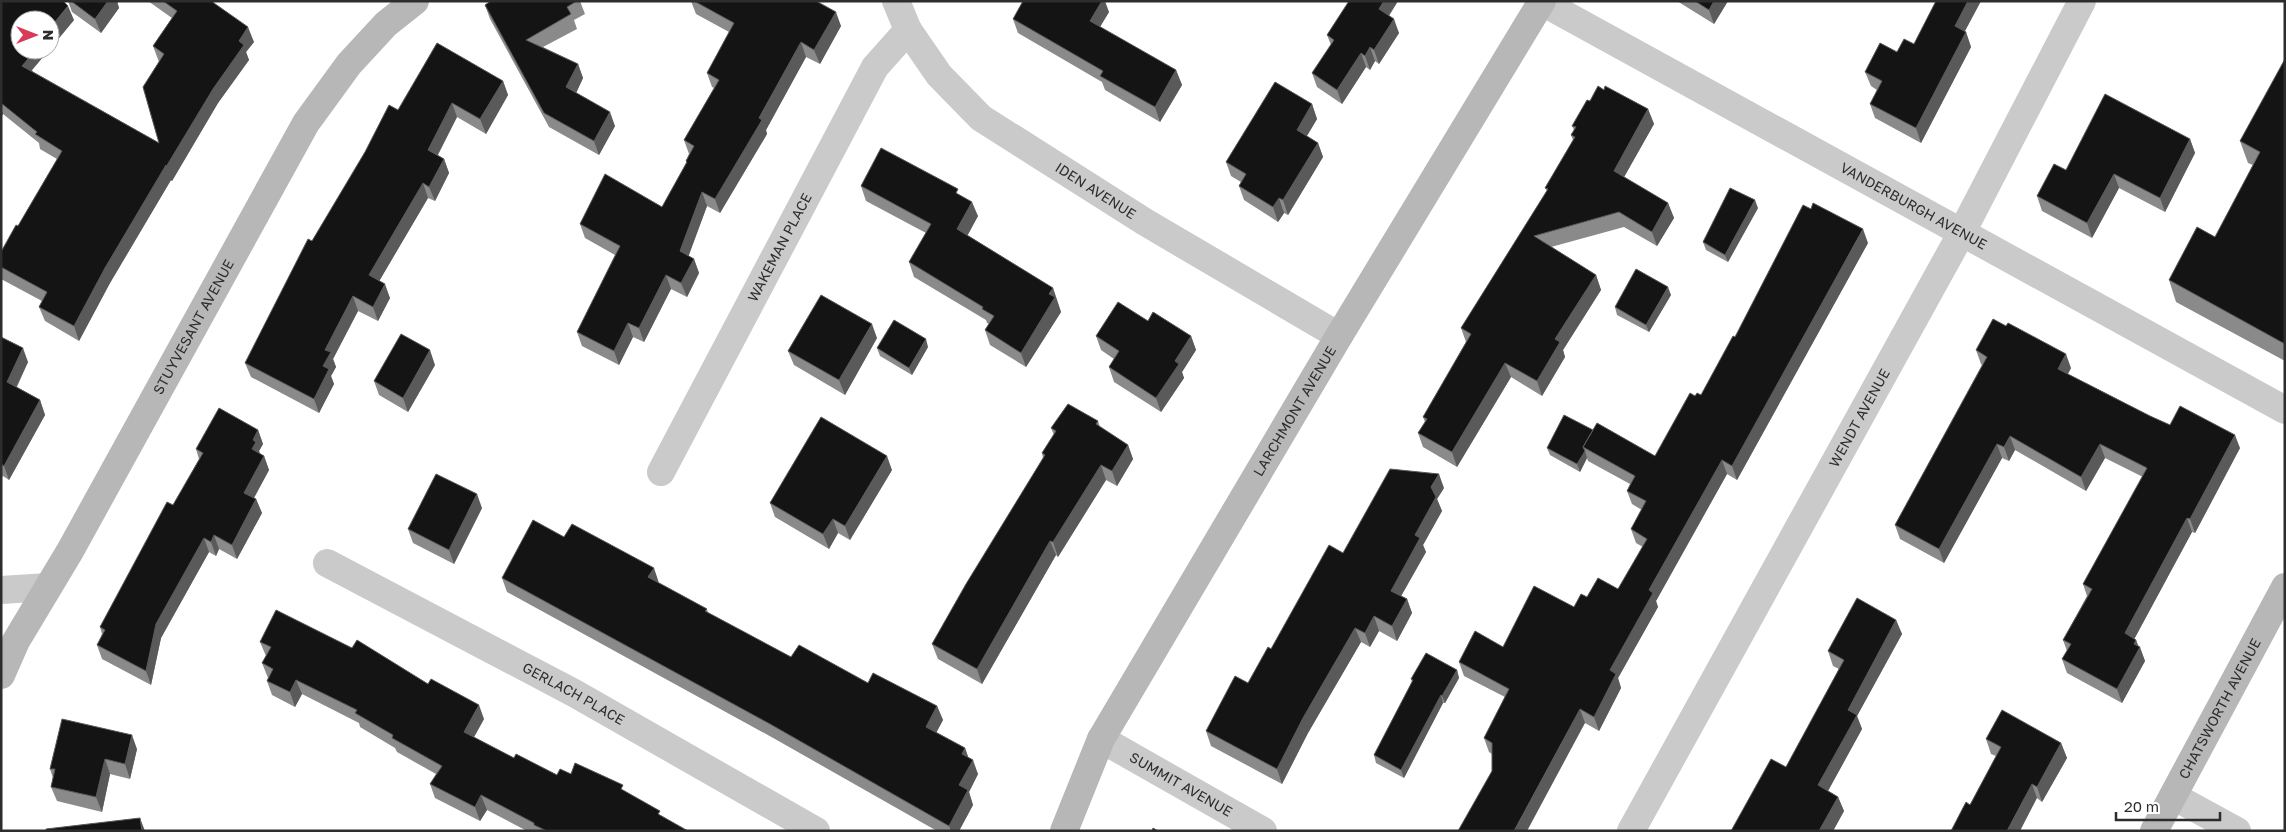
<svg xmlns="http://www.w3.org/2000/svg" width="2286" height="832" font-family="'Golos Text',sans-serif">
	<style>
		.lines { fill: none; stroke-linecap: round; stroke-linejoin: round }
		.street { stroke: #cacaca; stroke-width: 28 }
		.secondary { stroke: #b7b7b7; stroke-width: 28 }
		.wall { fill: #8a8a8a }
		.shaded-wall { fill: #5a5a5a }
		.building { fill: #141414; stroke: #5a5a5a }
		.labels { text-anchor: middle; stroke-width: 5; stroke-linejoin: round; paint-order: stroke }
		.street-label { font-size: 14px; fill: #2d2d2d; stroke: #fff }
	</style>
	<rect width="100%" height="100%" fill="#fff"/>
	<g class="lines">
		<!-- street -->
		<g class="street">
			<path id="s1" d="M 896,1 L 908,30 L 939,75 L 981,118 L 1145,222 L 1339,336"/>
			<path id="s2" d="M 1542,2 L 2285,410"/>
			<path id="s3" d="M 661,472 L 875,67 L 908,30"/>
			<path id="s4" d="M 327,563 L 574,693 L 816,831"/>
			<path d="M 1,590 L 48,587"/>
			<path id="s5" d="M 1101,739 L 1263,831"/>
			<path d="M 2173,796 L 2237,831"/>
			<path id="s6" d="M 1631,831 L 1961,234 L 2082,1"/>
		</g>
		<!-- secondary -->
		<g class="secondary">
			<path id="s7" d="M 1,675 L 16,641 L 70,551 L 306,123 L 349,64 L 386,24 L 415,1"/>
			<path id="s8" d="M 1064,831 L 1101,739 L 1339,336 L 1542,1"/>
			<path id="s9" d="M 2154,831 L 2285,587"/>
		</g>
	</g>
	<!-- wall -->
	<path class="wall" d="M 1,1 L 74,20 L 50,49 L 50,20 L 20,50 L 49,50 L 32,70 L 32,71 L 159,143 L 159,62 L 153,46 L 172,18 L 148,1 L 211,1 L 254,42 L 246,52 L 249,60 L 218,103 L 172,181 L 171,180 L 110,283 L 79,341 L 45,321 L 39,307 L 42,301 L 1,279 L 1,252 L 18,226 L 57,159 L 40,149 L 39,143 L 3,114 L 1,117 Z
		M 68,1 L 117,1 L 119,8 L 101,33 L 72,12 Z
		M 491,1 L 580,1 L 585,14 L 574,20 L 577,29 L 543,47 L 578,64 L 583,78 L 576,93 L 615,126 L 599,155 L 549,127 L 490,19 L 485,5 Z
		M 691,1 L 816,1 L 841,26 L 820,64 L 806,57 L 766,130 L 767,134 L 720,213 L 707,206 L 688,256 L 694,259 L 699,273 L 687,297 L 671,289 L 644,342 L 633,337 L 619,365 L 582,346 L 577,332 L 615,255 L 585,238 L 580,224 L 662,207 L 686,163 L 686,161 L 689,154 L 684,140 L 714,88 L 712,87 L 707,73 L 729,32 L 696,14 Z
		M 1398,1 L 1389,16 L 1399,33 L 1379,64 L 1375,61 L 1370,70 L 1366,67 L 1342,104 L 1317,87 L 1312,73 L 1331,45 L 1327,35 Z
		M 1677,1 L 1728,1 L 1714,24 Z
		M 1936,1 L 1981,1 L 1965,31 L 1966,32 L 1971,47 L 1921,143 L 1875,118 L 1870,104 L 1877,90 L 1871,86 L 1865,72 L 1897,52 L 1914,44 Z
		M 1109,12 L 1100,27 L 1176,70 L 1182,85 L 1160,122 L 1105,90 L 1102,82 L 1018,33 L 1013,19 Z
		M 2285,59 L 2285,361 L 2176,302 L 2169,280 L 2215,237 L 2253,165 L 2248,163 L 2240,141 Z
		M 503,81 L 508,95 L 486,134 L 457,117 L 438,155 L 444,159 L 449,173 L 435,201 L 428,198 L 379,281 L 390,298 L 378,321 L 358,311 L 333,359 L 336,367 L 331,376 L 334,384 L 319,413 L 251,377 L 245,363 L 312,241 L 398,110 Z
		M 1604,90 L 1648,109 L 1654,124 L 1624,177 L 1668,203 L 1674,218 L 1657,246 L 1624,227 L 1551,247 L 1596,275 L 1601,290 L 1563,350 L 1565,357 L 1542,396 L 1511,377 L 1457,467 L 1423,447 L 1418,433 L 1425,422 L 1423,417 L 1466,342 L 1461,328 L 1547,191 L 1545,188 L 1573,140 L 1571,135 L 1574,130 L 1572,126 L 1590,101 Z
		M 1312,104 L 1317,119 L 1307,136 L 1318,143 L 1323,157 L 1288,215 L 1284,213 L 1278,222 L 1244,200 L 1239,186 L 1241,182 L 1231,176 L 1226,162 Z
		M 2190,139 L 2195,153 L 2165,212 L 2119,188 L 2092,238 L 2042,211 L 2037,196 L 2066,170 Z
		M 861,186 L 960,195 L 978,216 L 967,235 L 1053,288 L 1061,312 L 1026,367 L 990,345 L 985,330 L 989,324 L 987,323 L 986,320 L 914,277 L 909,262 L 926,233 L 866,201 Z
		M 1758,208 L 1728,262 L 1706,250 L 1703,242 Z
		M 1868,243 L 1737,480 L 1727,474 L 1656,601 L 1658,607 L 1618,678 L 1621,688 L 1599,731 L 1585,723 L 1492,771 L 1492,754 L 1489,752 L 1484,738 L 1505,697 L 1464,676 L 1459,662 L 1503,647 L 1574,607 L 1587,597 L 1618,589 L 1643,547 L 1636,543 L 1631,529 L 1642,510 L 1632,504 L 1627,491 L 1630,484 L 1588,461 L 1587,458 L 1580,472 L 1550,455 L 1547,448 L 1593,430 L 1655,456 L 1695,396 L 1701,395 L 1735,337 Z
		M 1671,295 L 1649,332 L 1617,315 L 1615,307 Z
		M 1148,321 L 1191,336 L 1196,350 L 1182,372 L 1184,378 L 1161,412 L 1114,382 L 1109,367 L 1114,359 L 1101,350 L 1096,336 Z
		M 1,337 L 28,362 L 17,387 L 40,400 L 45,415 L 9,480 L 3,476 L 1,479 Z
		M 877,338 L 845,395 L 794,365 L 788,351 Z
		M 928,347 L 912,375 L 880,356 L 877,348 Z
		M 1976,350 L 2071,368 L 2068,374 L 2150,416 L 2170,425 L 2240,448 L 2195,533 L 2192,532 L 2134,639 L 2136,640 L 2145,661 L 2122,703 L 2067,673 L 2062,659 L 2067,651 L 2063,640 L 2087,596 L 2083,584 L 2143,477 L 2105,458 L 2086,491 L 2015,450 L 2009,461 L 2002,458 L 1944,563 L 1900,539 L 1895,525 L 1982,365 L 1981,364 Z
		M 435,365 L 408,412 L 379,395 L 374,381 Z
		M 1098,421 L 1100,427 L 1128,445 L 1133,459 L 1117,486 L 1106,480 L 1058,557 L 1056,555 L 982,684 L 938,659 L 932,644 L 1043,458 L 1042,453 L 1054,435 L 1051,428 Z
		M 258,430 L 263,444 L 259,451 L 260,454 L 264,456 L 269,470 L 254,498 L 256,499 L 262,513 L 237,559 L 219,549 L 216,556 L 209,552 L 161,638 L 151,685 L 102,659 L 97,645 L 102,634 L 100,627 L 173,505 L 199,459 L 196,449 Z
		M 892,470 L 850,540 L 838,533 L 829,549 L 775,517 L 770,503 Z
		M 1444,488 L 1437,499 L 1442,511 L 1423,545 L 1426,552 L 1401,596 L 1407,599 L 1412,613 L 1397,641 L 1379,631 L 1370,647 L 1361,642 L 1308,733 L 1282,784 L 1211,746 L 1206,731 L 1248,683 L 1343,553 Z
		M 482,508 L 454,564 L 413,543 L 408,529 Z
		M 564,537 L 659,583 L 707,609 L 708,613 L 791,657 L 937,706 L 943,720 L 936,732 L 965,748 L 968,757 L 978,774 L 969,792 L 973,805 L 959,831 L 937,831 L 775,739 L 507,592 L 502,578 Z
		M 1896,620 L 1902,634 L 1857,716 L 1862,729 L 1828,791 L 1838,797 L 1844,811 L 1833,831 L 1731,831 L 1786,767 L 1839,669 L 1833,666 L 1828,651 Z
		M 260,642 L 484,719 L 474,737 L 514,758 L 557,775 L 571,774 L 625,791 L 661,816 L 688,831 L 527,831 L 487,810 L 480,821 L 435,798 L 430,784 L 436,774 L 397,752 L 395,748 L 360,727 L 359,723 L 302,694 L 295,707 L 272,695 L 267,681 L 268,678 L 262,663 L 266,656 Z
		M 1457,670 L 1459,678 L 1445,703 L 1443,703 L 1404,778 L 1376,763 L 1374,755 L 1412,682 L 1411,679 Z
		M 1986,739 L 2061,743 L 2067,758 L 2042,802 L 2037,798 L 1970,805 L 1996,756 L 1991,754 Z
		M 137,749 L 130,779 L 110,774 L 102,812 L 57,801 L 51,787 L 53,778 L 50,769 Z"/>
	<!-- shaded-wall -->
	<path class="shaded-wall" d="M 108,1 L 117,1 L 119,8 L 101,33 L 95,19 Z
		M 1102,1 L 1105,1 L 1109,12 L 1095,35 L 1090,21 Z
		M 1384,1 L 1398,1 L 1384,23 L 1379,9 Z
		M 1714,1 L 1728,1 L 1714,24 L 1709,10 Z
		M 1968,1 L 1981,1 L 1960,40 L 1955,26 Z
		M 68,6 L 74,20 L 50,49 L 50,28 Z
		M 836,12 L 841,26 L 820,64 L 814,50 Z
		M 1394,19 L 1399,33 L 1379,64 L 1374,50 Z
		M 248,27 L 254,42 L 246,52 L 249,60 L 218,103 L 172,181 L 171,180 L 110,283 L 79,341 L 74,326 L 105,268 L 239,41 Z
		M 1966,32 L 1971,47 L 1921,143 L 1916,128 Z
		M 801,42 L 806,57 L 766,130 L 767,134 L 720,213 L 715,199 Z
		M 1370,47 L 1375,61 L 1370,70 L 1365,56 Z
		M 32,50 L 49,50 L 32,70 L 33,73 L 22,66 L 26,57 Z
		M 1361,53 L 1366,67 L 1342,104 L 1337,90 Z
		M 578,64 L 583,78 L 572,102 L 566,87 Z
		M 1176,70 L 1182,85 L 1160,122 L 1155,107 Z
		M 503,81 L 508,95 L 486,134 L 480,119 Z
		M 452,103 L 457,117 L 433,164 L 428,150 Z
		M 1312,104 L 1317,119 L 1302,144 L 1297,130 Z
		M 1,109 L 3,114 L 1,117 Z
		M 1648,109 L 1654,124 L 1619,186 L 1614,171 Z
		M 610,112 L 615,126 L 599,155 L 594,141 Z
		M 2190,139 L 2195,153 L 2165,212 L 2160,198 Z
		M 1318,143 L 1323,157 L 1288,215 L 1283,200 Z
		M 444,159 L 449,173 L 435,201 L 429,187 Z
		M 2114,174 L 2119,188 L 2092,238 L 2087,223 Z
		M 423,183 L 428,198 L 374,290 L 369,275 Z
		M 702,192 L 707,206 L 685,266 L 680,251 Z
		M 1279,198 L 1284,213 L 1278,222 L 1273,207 Z
		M 1755,200 L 1758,208 L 1728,262 L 1725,255 Z
		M 972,202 L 978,216 L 963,244 L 957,229 Z
		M 1668,203 L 1674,218 L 1657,246 L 1652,232 Z
		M 1863,229 L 1868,243 L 1737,480 L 1732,466 Z
		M 694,259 L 699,273 L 687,297 L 681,283 Z
		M 666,275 L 671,289 L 644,342 L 639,328 Z
		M 1596,275 L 1601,290 L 1563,350 L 1565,357 L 1542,396 L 1537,381 L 1555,339 Z
		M 385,284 L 390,298 L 378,321 L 373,307 Z
		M 1668,287 L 1671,295 L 1649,332 L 1646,325 Z
		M 1053,288 L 1061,312 L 1026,367 L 1021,353 Z
		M 353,296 L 358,311 L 333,359 L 336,367 L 331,376 L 334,384 L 319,413 L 314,399 L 323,366 L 325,350 Z
		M 628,323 L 633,337 L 619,365 L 614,351 Z
		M 872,324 L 877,338 L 845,395 L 839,380 Z
		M 1191,336 L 1196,350 L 1182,372 L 1184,378 L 1161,412 L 1156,398 L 1175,361 Z
		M 926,339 L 928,347 L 912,375 L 909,368 Z
		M 23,348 L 28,362 L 12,396 L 7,382 Z
		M 430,350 L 435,365 L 408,412 L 403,398 Z
		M 2066,354 L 2071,368 L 2063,383 L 2058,369 Z
		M 1505,363 L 1511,377 L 1457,467 L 1452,452 Z
		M 40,400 L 45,415 L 9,480 L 4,466 Z
		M 258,430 L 263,444 L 259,451 L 261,456 L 252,449 L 253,440 Z
		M 2235,435 L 2240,448 L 2195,533 L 2190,519 Z
		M 2010,436 L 2015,450 L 2009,461 L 2004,447 Z
		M 1997,444 L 2002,458 L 1944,563 L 1939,549 Z
		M 2100,444 L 2105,458 L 2086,491 L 2081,477 Z
		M 1128,445 L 1133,459 L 1117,486 L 1112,471 Z
		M 1585,451 L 1587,458 L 1580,472 L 1577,464 Z
		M 264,456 L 269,470 L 249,507 L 244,493 Z
		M 887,456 L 892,470 L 850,540 L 845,526 Z
		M 1722,460 L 1727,474 L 1656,601 L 1658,607 L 1618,678 L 1621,688 L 1599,731 L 1594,717 L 1610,670 L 1649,590 Z
		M 1101,465 L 1106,480 L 1058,557 L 1053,542 Z
		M 1439,474 L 1444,488 L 1437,499 L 1442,511 L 1423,545 L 1426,552 L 1396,605 L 1391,591 L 1415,535 L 1431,487 Z
		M 477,494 L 482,508 L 454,564 L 449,550 Z
		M 256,499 L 262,513 L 237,559 L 232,545 Z
		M 2187,518 L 2192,532 L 2130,647 L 2125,633 Z
		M 833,519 L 838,533 L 829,549 L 823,534 Z
		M 214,535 L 219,549 L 216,556 L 211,542 Z
		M 204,538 L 209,552 L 161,638 L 151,685 L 146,671 L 156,624 Z
		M 1050,541 L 1056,555 L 982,684 L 977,669 Z
		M 654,568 L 659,583 L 648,577 Z
		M 1407,599 L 1412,613 L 1397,641 L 1392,626 Z
		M 1374,616 L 1379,631 L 1370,647 L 1365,633 Z
		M 1896,620 L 1902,634 L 1857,716 L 1862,729 L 1823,800 L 1818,785 L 1848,710 Z
		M 1355,628 L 1361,642 L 1308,733 L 1282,784 L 1277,769 L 1303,718 Z
		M 2136,640 L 2139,649 L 2140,647 L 2145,661 L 2122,703 L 2117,689 Z
		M 1457,670 L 1459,678 L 1445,703 L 1442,696 Z
		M 296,680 L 302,694 L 295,707 L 290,692 Z
		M 1441,695 L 1443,703 L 1404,778 L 1401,770 Z
		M 479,705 L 484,719 L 469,746 L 464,732 Z
		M 937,706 L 943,720 L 932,741 L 926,727 Z
		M 1580,709 L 1585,723 L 1527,831 L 1514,831 Z
		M 132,735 L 137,749 L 130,779 L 125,764 Z
		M 2061,743 L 2067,758 L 2042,802 L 2037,787 Z
		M 965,748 L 970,762 L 962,754 Z
		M 105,759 L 110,774 L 102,812 L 96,797 Z
		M 973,760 L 978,774 L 969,792 L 973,805 L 959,831 L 951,831 L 949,826 L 959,785 Z
		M 2032,784 L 2037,798 L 2020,831 L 2007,831 Z
		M 481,795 L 487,810 L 480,821 L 475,807 Z
		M 1838,797 L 1844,811 L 1833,831 L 1819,831 Z
		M 140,818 L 145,831 L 142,831 Z"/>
	<!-- building -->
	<path class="building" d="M 1,1 L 63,1 L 68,6 L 50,28 L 50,20 L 20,20 L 20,50 L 32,50 L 26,57 L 28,59 L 22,66 L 159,143 L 143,87 L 164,54 L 153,46 L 177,11 L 163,1 L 211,1 L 248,27 L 239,41 L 244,45 L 213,89 L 166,167 L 166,165 L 105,268 L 74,326 L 39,307 L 47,292 L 1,267 L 1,252 L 16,225 L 18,226 L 62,151 L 35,134 L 37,132 L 1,103 Z
		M 71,1 L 108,1 L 95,19 Z
		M 491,1 L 577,1 L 567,7 L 571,14 L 526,40 L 578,64 L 566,87 L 610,112 L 594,141 L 544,113 L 485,5 Z
		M 694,1 L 816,1 L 836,12 L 814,50 L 801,42 L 759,118 L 762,120 L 715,199 L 702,192 L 680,251 L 694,259 L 681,283 L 666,275 L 639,328 L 628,323 L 614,351 L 577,332 L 620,246 L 580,224 L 605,174 L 662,207 L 687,162 L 686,161 L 694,146 L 684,140 L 719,80 L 707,73 L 734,23 Z
		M 1023,1 L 1102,1 L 1090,21 L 1176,70 L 1155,107 L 1100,76 L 1103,71 L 1013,19 Z
		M 1349,1 L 1384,1 L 1379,9 L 1394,19 L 1374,50 L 1370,47 L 1365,56 L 1361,53 L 1337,90 L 1312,73 L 1334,40 L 1327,35 Z
		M 1695,1 L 1714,1 L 1709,10 Z
		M 1936,1 L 1968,1 L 1955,26 L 1966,32 L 1916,128 L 1870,104 L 1882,81 L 1865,72 L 1880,43 L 1897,52 L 1904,39 L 1914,44 Z
		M 437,43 L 503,81 L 480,119 L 452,103 L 428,150 L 444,159 L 429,187 L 423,183 L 369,275 L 385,284 L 373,307 L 353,296 L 325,350 L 331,352 L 323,366 L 329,369 L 314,399 L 245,363 L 308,239 L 312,241 L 365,152 L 389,105 L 398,110 Z
		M 2285,59 L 2285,344 L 2169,280 L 2197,227 L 2215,237 L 2260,152 L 2240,141 Z
		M 1275,82 L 1312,104 L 1297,130 L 1318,143 L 1283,200 L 1279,198 L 1273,207 L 1239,186 L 1246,174 L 1226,162 Z
		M 1598,86 L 1604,90 L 1605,86 L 1648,109 L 1614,171 L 1668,203 L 1652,232 L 1619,212 L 1534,236 L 1596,275 L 1555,339 L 1560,342 L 1537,381 L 1505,363 L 1452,452 L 1418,433 L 1427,419 L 1423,417 L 1471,334 L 1461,328 L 1548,189 L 1545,188 L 1575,137 L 1571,135 L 1576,127 L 1572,126 L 1587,100 L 1590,101 Z
		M 2105,94 L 2190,139 L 2160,198 L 2114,174 L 2087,223 L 2037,196 L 2054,164 L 2066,170 Z
		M 881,148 L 958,189 L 956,193 L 972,202 L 957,229 L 1053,288 L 1049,294 L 1055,297 L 1021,353 L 985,330 L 994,316 L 982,309 L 983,307 L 909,262 L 931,224 L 861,186 Z
		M 1730,188 L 1755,200 L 1725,255 L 1703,242 Z
		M 1813,203 L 1863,229 L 1732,466 L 1722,460 L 1649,590 L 1653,593 L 1610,670 L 1616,674 L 1594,717 L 1580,709 L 1514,831 L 1458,831 L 1492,771 L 1492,743 L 1484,738 L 1509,689 L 1459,662 L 1475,631 L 1503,647 L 1534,586 L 1574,607 L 1581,594 L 1587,597 L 1598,578 L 1618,589 L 1647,539 L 1631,529 L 1646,501 L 1627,491 L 1635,476 L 1583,447 L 1597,423 L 1655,456 L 1690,393 L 1695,396 L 1697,393 L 1701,395 L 1733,336 L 1735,337 L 1803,205 L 1811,209 Z
		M 1636,269 L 1668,287 L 1646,325 L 1615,307 Z
		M 821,295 L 872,324 L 839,380 L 788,351 Z
		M 1118,302 L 1148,321 L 1153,312 L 1191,336 L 1175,361 L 1179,364 L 1156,398 L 1109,367 L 1119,351 L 1096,336 Z
		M 1993,319 L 2006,326 L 2008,323 L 2066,354 L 2058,369 L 2150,416 L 2170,425 L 2180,406 L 2235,435 L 2190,519 L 2187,518 L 2125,633 L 2136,640 L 2134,644 L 2140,647 L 2117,689 L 2062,659 L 2071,644 L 2063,640 L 2092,589 L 2083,584 L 2147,468 L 2100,444 L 2081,477 L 2010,436 L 2004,447 L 1997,444 L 1939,549 L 1895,525 L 1987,357 L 1976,350 Z
		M 894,320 L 926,339 L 909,368 L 877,348 Z
		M 401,334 L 430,350 L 403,398 L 374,381 Z
		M 1,337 L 23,348 L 7,382 L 40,400 L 4,466 L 1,464 Z
		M 1068,404 L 1098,421 L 1096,424 L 1128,445 L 1112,471 L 1101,465 L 1053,542 L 1050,541 L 977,669 L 932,644 L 966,584 L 1045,455 L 1042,453 L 1056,431 L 1051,428 Z
		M 219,408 L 258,430 L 253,440 L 256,442 L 252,449 L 264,456 L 244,493 L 256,499 L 232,545 L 214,535 L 211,542 L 204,538 L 156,624 L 146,671 L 97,645 L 105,630 L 100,627 L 167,502 L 173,505 L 203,453 L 196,449 Z
		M 1564,415 L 1593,430 L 1583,447 L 1585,451 L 1577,464 L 1547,448 Z
		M 821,417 L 887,456 L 845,526 L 833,519 L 823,534 L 770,503 Z
		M 1390,469 L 1439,474 L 1431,487 L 1436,497 L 1415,535 L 1420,538 L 1391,591 L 1407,599 L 1392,626 L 1374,616 L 1365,633 L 1355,628 L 1303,718 L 1277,769 L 1206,731 L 1235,676 L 1248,683 L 1268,647 L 1271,649 L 1329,545 L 1343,553 Z
		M 436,474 L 477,494 L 449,550 L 408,529 Z
		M 533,520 L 564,537 L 572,524 L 654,568 L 648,577 L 707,609 L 705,611 L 791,657 L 799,645 L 868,683 L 873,673 L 937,706 L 926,727 L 965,748 L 962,754 L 973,760 L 959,785 L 968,790 L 949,826 L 770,724 L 502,578 Z
		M 1857,598 L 1896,620 L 1848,710 L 1857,715 L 1818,785 L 1838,797 L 1819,831 L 1731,831 L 1771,759 L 1786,767 L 1844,660 L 1828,651 Z
		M 276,610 L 352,648 L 357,640 L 428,684 L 431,679 L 479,705 L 464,732 L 514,758 L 516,754 L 557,775 L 560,769 L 571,774 L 575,763 L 623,785 L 621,789 L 660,811 L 658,814 L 688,831 L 547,831 L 534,825 L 534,823 L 481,795 L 475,807 L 430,784 L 442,766 L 392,738 L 393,735 L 355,713 L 357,710 L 296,680 L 290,692 L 267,681 L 273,669 L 262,663 L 271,647 L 260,642 Z
		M 1426,653 L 1457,670 L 1442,696 L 1441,695 L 1401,770 L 1374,755 L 1413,680 L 1411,679 Z
		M 2002,710 L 2061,743 L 2037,787 L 2032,784 L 2007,831 L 1951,831 L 1966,802 L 1970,805 L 2001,747 L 1986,739 Z
		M 62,719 L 132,735 L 125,764 L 105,759 L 96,797 L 51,787 L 55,769 L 50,769 Z
		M 140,818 L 142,831 L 46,831 L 46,829 Z
		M 1153,828 L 1158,831 L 1152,831 Z"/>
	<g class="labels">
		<!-- street labels -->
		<g class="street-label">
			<text dy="5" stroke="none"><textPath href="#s1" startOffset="282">IDEN AVENUE</textPath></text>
			<text dy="5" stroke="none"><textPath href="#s2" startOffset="424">VANDERBURGH AVENUE</textPath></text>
			<text dy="5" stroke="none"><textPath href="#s3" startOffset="254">WAKEMAN PLACE</textPath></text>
			<text dy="5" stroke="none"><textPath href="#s7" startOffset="398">STUYVESANT AVENUE</textPath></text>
			<text dy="5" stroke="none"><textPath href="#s8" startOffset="480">LARCHMONT AVENUE</textPath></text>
			<text dy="5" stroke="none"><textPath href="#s6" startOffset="472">WENDT AVENUE</textPath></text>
			<text dy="5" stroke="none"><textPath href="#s4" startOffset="279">GERLACH PLACE</textPath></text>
			<text dy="5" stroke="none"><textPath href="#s9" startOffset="139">CHATSWORTH AVENUE</textPath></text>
			<text dy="5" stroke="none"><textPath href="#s5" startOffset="92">SUMMIT AVENUE</textPath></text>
		</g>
	</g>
	<!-- border -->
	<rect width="2286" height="832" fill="none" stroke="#2d2d2d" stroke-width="5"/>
	<!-- north arrow -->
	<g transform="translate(35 35) rotate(90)"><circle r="24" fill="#ffffff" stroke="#ababab"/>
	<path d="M0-4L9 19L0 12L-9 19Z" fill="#d73b58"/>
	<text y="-8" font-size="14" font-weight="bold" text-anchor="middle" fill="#2d2d2d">N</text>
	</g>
	<!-- scale -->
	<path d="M2116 812v8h104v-8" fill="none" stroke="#2d2d2d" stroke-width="2.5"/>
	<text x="2124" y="812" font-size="15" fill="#2d2d2d" stroke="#ffffff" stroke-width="4" paint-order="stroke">20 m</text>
</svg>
